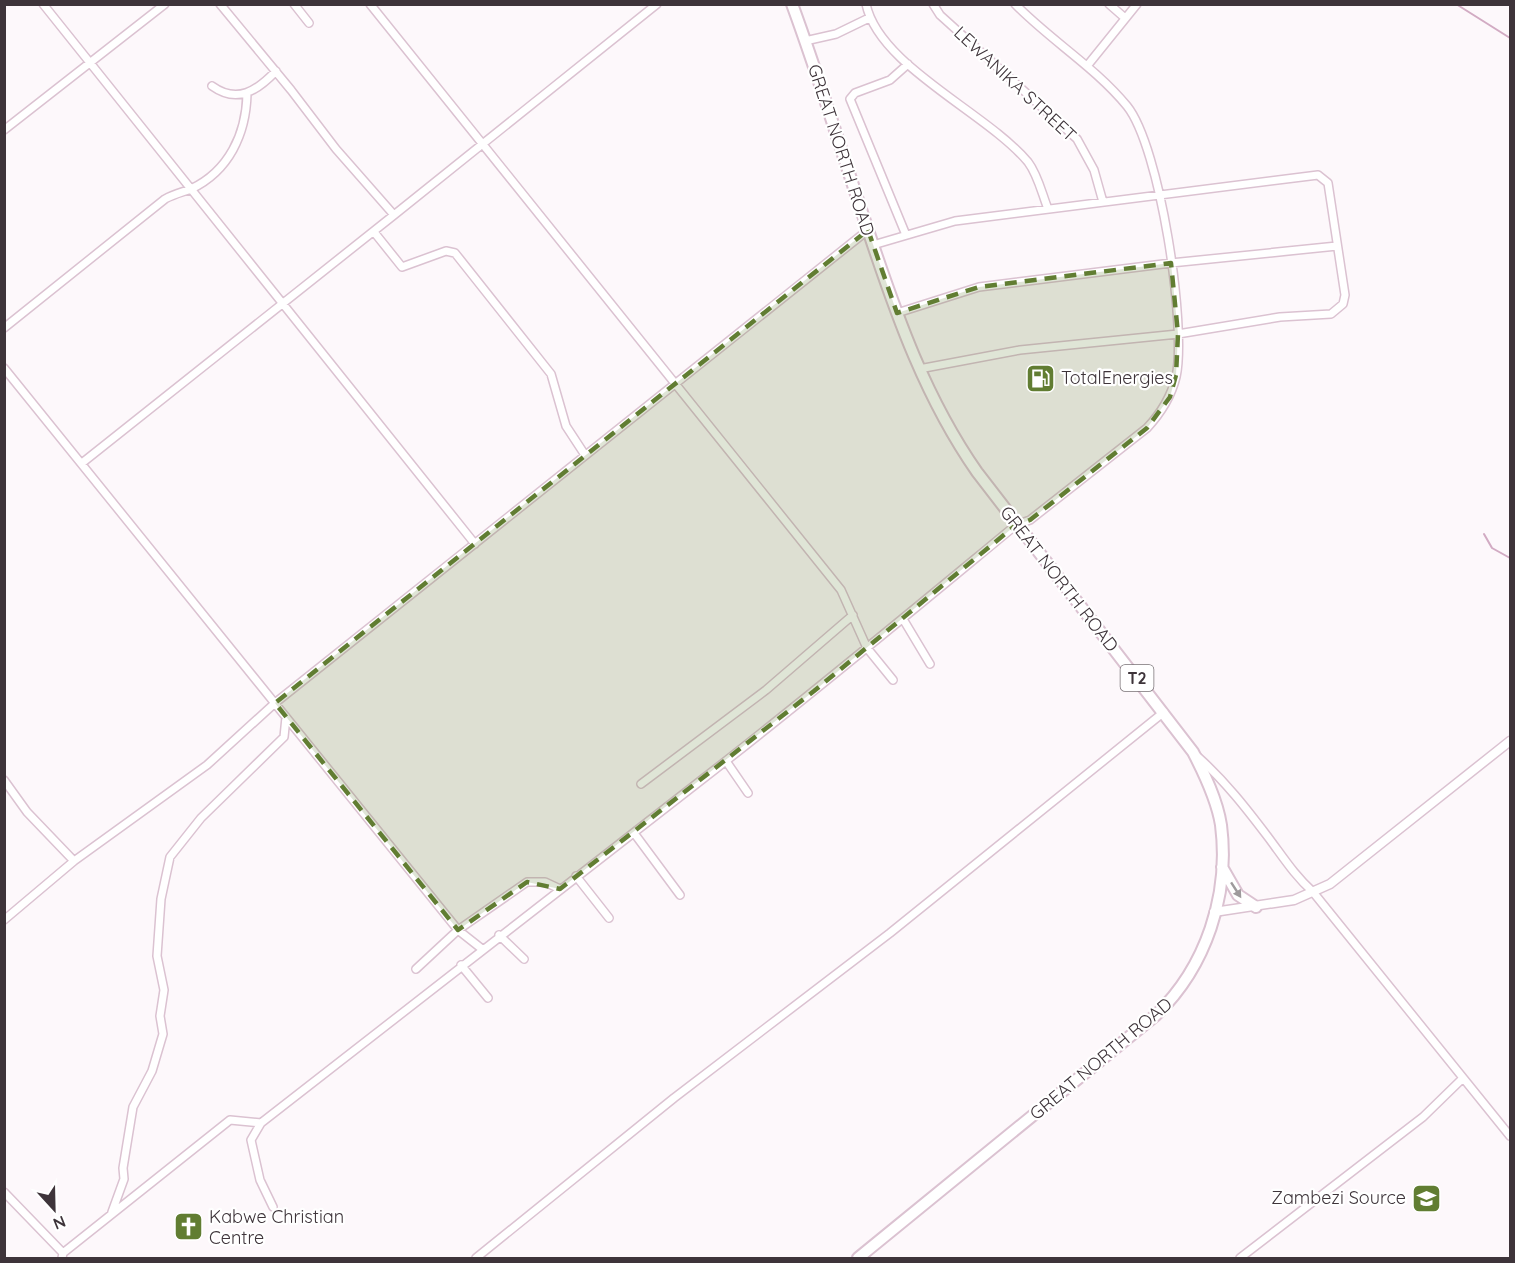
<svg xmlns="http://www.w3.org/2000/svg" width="1515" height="1263" font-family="Quicksand,sans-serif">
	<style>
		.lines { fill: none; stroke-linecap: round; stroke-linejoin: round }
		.stream { stroke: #d2abc3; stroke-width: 2 }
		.minor-casing { stroke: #dbc2d1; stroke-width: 10 }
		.major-casing { stroke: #dbc2d1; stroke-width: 11 }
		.highway-casing { stroke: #dbc2d1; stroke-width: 14 }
		.minor { stroke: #fff; stroke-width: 7 }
		.major { stroke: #fff; stroke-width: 8 }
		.highway { stroke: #fff; stroke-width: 10 }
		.oneway { fill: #9e9a9c }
		.marked { fill: #617d32; fill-opacity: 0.2; stroke: #617d32; stroke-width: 4.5; stroke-dasharray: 12 8; stroke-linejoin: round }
		.labels { text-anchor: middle; stroke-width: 4.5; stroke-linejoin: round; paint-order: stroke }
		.shield { fill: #fff; stroke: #787175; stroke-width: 1.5 }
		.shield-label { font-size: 16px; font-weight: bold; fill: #3e343a }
		.street-label { font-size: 18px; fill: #3e343a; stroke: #fff }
		.poi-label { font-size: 18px; fill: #3e343a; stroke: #fff; text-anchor: start }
	</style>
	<rect width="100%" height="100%" fill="#fdf8fb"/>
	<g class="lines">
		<!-- stream -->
		<path class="stream" d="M 1456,4 L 1510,38
			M 1484,534 L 1492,548 L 1510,558"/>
		<defs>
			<path id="minor" d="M 43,4 L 475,544
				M 220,4 L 291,90 L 336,149 L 394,215 L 657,4
				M 294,4 L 309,23
				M 370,4 L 841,590 L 867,648 L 893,680
				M 866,4 C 879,66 986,112 1028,162 C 1038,175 1042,194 1048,209
				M 933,4 L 940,15 L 1077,139 L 1094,170 L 1103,202
				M 1109,4 L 1125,18
				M 805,41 L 836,34 L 869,18
				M 1087,66 L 1137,4
				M 212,86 C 237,104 257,91 276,71
				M 4,130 L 165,4
				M 374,232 L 402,267 L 446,251 L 455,253 L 551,374 L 566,426 L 585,455
				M 906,235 L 850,99 L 855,93 L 890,80 L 908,64
				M 873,245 L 955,221 L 1318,175 L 1328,183 L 1345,295 L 1343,304 L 1331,314 L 1280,317 L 1178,334 L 1020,350 L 919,369
				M 897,313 L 979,287 L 1171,263 L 1337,246
				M 4,328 L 165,199 C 174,194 183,192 191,189 C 229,171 246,134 247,94
				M 4,368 L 458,930 L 482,949
				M 82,463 L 394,215
				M 903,619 L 930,664
				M 1197,756 C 1225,781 1246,808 1268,837 C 1283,857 1295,876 1313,892 L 1510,1136
				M 726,761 L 748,793
				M 4,780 L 27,812 L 74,861
				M 641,784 L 766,690 L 853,615
				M 634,833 L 680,895
				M 576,876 L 609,918
				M 4,920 L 74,861 L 207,765 L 275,703 L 868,230
				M 499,935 L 524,959
				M 461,965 L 488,998
				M 416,969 L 458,930 L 527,882 L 545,882 L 560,889
				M 4,1192 L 63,1253
				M 273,1207 L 260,1180 L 251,1140 L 261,1123 C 408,1007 557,894 704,778 C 810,696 913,610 1016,525 L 1030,520 L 1147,428 C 1161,413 1171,397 1176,377 C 1187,326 1160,147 1127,106 C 1095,67 1050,40 1015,4
				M 112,1212 L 124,1179 L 123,1168 L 133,1107 L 152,1071 L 163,1034 L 160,1016 L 164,990 L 157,956 L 161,899 L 170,857 L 201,818 L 284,737 L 286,717
				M 62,1258 L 63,1253 L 230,1120 L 261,1123
				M 476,1258 L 674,1098 L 890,933 L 1164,712
				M 1240,1258 L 1423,1117 L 1462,1079"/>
			<path id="major" d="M 1214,912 L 1294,900 L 1330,884 L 1510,741"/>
			<path id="highway" d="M 792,4 C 820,80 843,157 869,233 C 897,317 926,399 977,472 L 1193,752 C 1205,775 1217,800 1221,825 C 1230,895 1206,967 1156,1015 L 858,1258
				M 1222,867 L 1238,895 L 1256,907"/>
		</defs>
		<!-- minor casing -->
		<use href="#minor" class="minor-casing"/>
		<!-- major casing -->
		<use href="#major" class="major-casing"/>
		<!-- highway casing -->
		<use href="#highway" class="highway-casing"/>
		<!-- minor -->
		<use href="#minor" class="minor"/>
		<!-- major -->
		<use href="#major" class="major"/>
		<!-- highway -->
		<use href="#highway" class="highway"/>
	</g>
	<!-- one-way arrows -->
	<defs><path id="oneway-solid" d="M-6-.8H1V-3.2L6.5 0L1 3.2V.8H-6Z" transform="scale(1.5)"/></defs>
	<use class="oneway" href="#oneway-solid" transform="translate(1236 890) rotate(57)"/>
	<!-- marked area -->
	<path class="marked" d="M 868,230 L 897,313 L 979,287 L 1171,263 L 1178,334 L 1176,375 L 1170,397 L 1147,428 L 1030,520 L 1016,525 L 814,691 L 560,889 L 527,882 L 458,930 L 275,703 Z"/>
	<!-- icons -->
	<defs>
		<symbol id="fuel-square" viewBox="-11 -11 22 22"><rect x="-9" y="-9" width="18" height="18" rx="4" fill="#617d32" stroke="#fff"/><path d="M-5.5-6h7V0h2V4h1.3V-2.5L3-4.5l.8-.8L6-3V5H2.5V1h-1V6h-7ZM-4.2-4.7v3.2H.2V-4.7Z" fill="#fff"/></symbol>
		<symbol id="school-square" viewBox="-11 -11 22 22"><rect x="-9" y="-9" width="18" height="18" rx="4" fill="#617d32" stroke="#fff"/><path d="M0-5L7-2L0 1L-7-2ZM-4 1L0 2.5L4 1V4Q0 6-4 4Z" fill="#fff"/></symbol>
		<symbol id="church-square" viewBox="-11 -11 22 22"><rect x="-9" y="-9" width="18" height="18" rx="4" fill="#617d32" stroke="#fff"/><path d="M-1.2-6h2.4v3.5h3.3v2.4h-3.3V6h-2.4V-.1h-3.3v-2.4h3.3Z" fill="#fff"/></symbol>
	</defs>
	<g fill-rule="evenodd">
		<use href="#fuel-square" x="1024" y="362" width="33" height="33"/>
		<use href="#school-square" x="1410" y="1182" width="33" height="33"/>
		<use href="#church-square" x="172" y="1210" width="33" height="33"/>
	</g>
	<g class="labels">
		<!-- shield labels -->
		<rect class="shield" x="1120.5" y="665" width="33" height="26" rx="4.5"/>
		<g class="shield-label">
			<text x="1137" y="684">T2</text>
		</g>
		<!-- street labels -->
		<g class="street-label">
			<text transform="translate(1015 84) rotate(43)" y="6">LEWANIKA STREET</text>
			<text transform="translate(841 150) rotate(72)" y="6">GREAT NORTH ROAD</text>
			<text transform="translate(1059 579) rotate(52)" y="6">GREAT NORTH ROAD</text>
			<text transform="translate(1101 1059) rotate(-40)" y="6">GREAT NORTH ROAD</text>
		</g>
		<!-- poi labels -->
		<g class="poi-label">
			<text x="1061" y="384">TotalEnergies</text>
			<text x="1406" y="1204" text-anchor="end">Zambezi Source</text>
			<text x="209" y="1223">Kabwe Christian<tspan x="209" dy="21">Centre</tspan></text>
		</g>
	</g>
	<!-- border -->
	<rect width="1515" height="1263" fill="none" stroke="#3e343a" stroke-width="12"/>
	<!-- north arrow -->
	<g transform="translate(54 1209) rotate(158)" stroke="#ffffff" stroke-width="4.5" paint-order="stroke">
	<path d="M0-4.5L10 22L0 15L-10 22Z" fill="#3e343a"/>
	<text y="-9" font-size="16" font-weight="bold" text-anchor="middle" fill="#3e343a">N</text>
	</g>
</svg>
